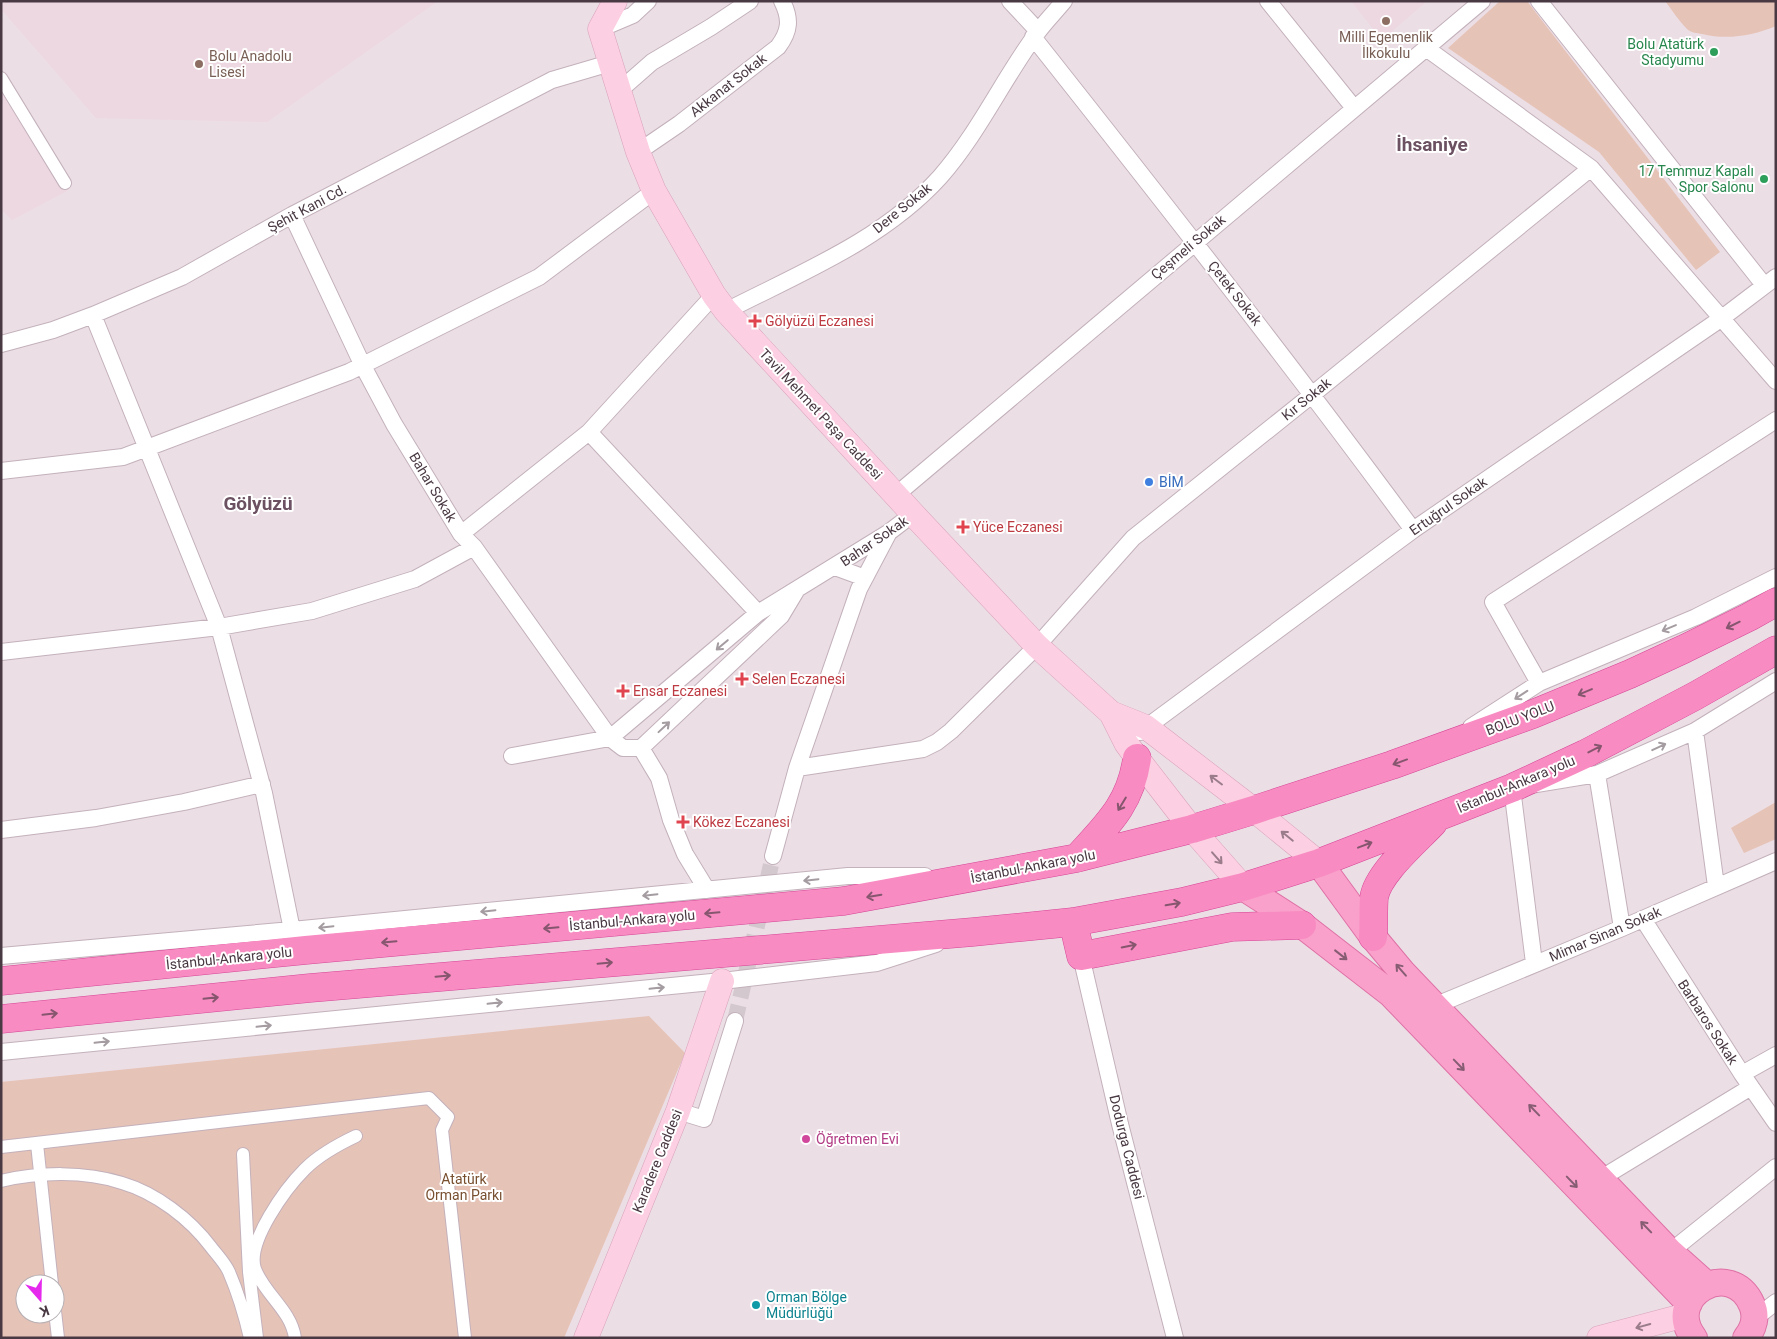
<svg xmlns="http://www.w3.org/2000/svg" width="1777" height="1339" font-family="Roboto,sans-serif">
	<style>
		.residential { fill: #ecdee5; fill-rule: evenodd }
		.education { fill: #edd7e1 }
		.green { fill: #e6c3b7; fill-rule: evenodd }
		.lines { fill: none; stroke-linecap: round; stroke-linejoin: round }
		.minor-tunnel { stroke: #d3c8cd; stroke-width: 16; stroke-dasharray: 16 8; stroke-linecap: butt }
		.pedestrian-casing { stroke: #c3b1bb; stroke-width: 14 }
		.minor-casing { stroke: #c3b1bb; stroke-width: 18 }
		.secondary-casing { stroke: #d8a3bb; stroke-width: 25 }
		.primary-casing { stroke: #de71a6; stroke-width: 28 }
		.trunk-casing { stroke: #d54596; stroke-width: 29 }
		.pedestrian { stroke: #fff; stroke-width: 12 }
		.minor { stroke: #fff; stroke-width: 16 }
		.secondary { stroke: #fccfe2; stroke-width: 24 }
		.primary { stroke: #f9a1cb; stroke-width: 26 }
		.trunk { stroke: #f88cc2; stroke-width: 28 }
		.oneway { stroke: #86566f }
		.oneway2 { stroke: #a49ca1 }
		.oneway3 { stroke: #9a7c8b }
		.oneway4 { stroke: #875d73 }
		.education-dot { fill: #8d6e63; stroke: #fff; stroke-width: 2 }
		.leisure-dot { fill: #2e9e5b; stroke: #fff; stroke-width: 2 }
		.health-dot { fill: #e0444e; stroke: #fff; stroke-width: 2 }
		.shop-dot { fill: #3f7fe0; stroke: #fff; stroke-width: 2 }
		.hotel-dot { fill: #d1479c; stroke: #fff; stroke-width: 2 }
		.culture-dot { fill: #0f9aa8; stroke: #fff; stroke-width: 2 }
		.labels { text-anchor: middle; stroke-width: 4; stroke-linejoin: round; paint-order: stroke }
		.education-label { font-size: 14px; fill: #785e54; stroke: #fff }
		.leisure-label { font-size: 14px; fill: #27864d; stroke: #fff; text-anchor: end }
		.street-label { font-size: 14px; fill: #493943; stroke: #fff }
		.health-label { font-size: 14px; fill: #be3a42; stroke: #fff; text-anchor: start }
		.shop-label { font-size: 14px; fill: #366cbe; stroke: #fff; text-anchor: start }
		.hotel-label { font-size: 14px; fill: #b23c85; stroke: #fff; text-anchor: start }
		.park-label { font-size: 14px; fill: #784f2f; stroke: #fff }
		.culture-label { font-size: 14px; fill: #0d838f; stroke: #fff; text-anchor: start }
		.district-label { font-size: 19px; font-weight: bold; fill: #6b5161; stroke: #fff }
	</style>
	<rect width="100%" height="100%" fill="#f5ecf0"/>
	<!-- residential -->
	<path class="residential" d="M 1,1 L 1776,1 L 1776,1338 L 1,1338 ZM 25,1284 L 55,1284 L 55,1314 L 25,1314 Z"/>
	<!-- education -->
	<path class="education" d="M 1,1 L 438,1 L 267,122 L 96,118 L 1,9 Z
		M 1351,1 L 1427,1 L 1382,40 Z
		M 1,90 L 67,191 L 12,220 L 1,209 Z"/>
	<!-- green -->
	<path class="green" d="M 1500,1 L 1527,1 L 1720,252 L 1696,270 L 1599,152 L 1448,48 Z
		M 1665,1 L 1776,1 L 1776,26 C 1752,36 1727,40 1702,34 C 1697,33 1691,33 1687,29 C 1679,21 1672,10 1665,1 Z
		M 1776,802 L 1776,839 L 1744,853 L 1731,828 Z
		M 649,1016 L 685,1053 L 564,1338 L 1,1338 L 1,1082 ZM 25,1284 L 55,1284 L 55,1314 L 25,1314 Z"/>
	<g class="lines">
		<!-- minor-tunnel -->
		<path class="minor-tunnel" d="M 735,1021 L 773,856"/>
		<defs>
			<path id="pedestrian" d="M 1,78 L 65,183
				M 37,1144 L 52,1284
				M 1,1147 L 429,1098 L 448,1117 L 442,1130 L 465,1338
				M 243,1154 L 249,1272 L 257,1338
				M 1,1181 C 39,1172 85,1171 122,1183 C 156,1193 190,1219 211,1247 C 217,1255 225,1263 229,1272 C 238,1293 245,1316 250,1338
				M 55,1311 L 58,1338
				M 295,1338 C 291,1310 265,1295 255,1269 C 246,1242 286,1188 305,1169 C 319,1155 337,1145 356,1136"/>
			<path id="minor" d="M 1010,1 L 1038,31
				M 1268,1 L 1354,108
				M 1539,1 L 1764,285
				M 600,29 L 633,15 L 648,1
				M 1033,37 C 1162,200 1290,363 1413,530
				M 1426,48 L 1591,168 L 1776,381
				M 619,91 L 652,62 L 711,27 L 750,1
				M 638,152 L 679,124 L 778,47 C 790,31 791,19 782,1
				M 292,215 L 363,366 L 394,424 L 461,534 L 474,547 L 610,738 L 623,748 L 641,748 L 781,616 L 796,591
				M 726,311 C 800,273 883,240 940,177 C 978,134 1003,79 1037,33 C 1045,22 1055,12 1064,1
				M 93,315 L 219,627 L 264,793 L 292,930
				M 1,344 L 53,330 L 93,315 L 182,277 L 292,215 L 552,80 L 610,63
				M 589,432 L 758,613
				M 1,471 L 123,457 L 349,372 L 539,277 L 654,191
				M 896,495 L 1482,1
				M 461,534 L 589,432 L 714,295
				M 835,567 L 865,578
				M 1,652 L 219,627 L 312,611 L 415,579 L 474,547
				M 1539,683 L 1493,602 L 1776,420
				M 1471,727 L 1539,683 L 1696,617 L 1776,577
				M 1695,731 L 1716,886
				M 1140,732 L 1413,530 L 1722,318 L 1776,277
				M 641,748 L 659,778 L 671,820 L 685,854 L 707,890
				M 512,756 L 610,738 L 758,613 L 888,533 L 913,514
				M 797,768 L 923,749 L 937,742 L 951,731 L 1037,646 L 1133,538 L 1313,394 L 1591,168
				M 1597,774 L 1622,928
				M 1,830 L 96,818 L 184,802 L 262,784
				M 773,856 L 797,768 L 859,589 L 888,534
				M 1643,919 L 1742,1074 L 1776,1123
				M 1,956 L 292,930 L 848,876 L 925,876
				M 1081,956 L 1120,1124 L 1175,1338
				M 1534,963 L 1512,788 L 1597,774 L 1695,731 L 1776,681
				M 1434,1006 L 1622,928 L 1776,861
				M 1,1052 L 722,981 L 877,963 L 936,944
				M 1742,1074 L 1776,1055
				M 678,1111 L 704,1119 L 735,1021
				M 1600,1179 L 1751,1087
				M 1670,1252 L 1776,1167
				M 1754,1319 L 1776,1302"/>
			<path id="secondary" d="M 615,1 L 600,29 L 638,152 L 654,191 L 714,295 L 726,311 L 913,514 L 1037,646 L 1111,713 L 1146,727 L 1254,810 L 1319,863
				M 1111,713 L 1126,743 L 1137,758 L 1192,829 L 1243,887
				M 586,1338 L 678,1111 L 722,981
				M 1599,1338 L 1686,1315"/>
			<path id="primary" d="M 1319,863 L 1373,937 L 1403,973 L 1670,1252 L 1707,1285
				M 1243,887 L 1302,925 L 1391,994 L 1689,1303
				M 1694,1338 C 1662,1297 1731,1256 1752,1305 C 1757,1316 1754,1328 1746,1338"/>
			<path id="trunk" d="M 1077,858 C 1106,826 1131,804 1137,758
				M 1073,922 L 1081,956 L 1232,927 L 1302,925
				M 1373,937 C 1374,925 1373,911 1374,898 C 1377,874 1416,841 1433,823
				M 1,981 L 306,950 L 844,901 L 1077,858 L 1192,829 L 1254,810 L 1392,765 L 1533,714 L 1630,674 L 1684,649 L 1749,617 L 1776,602
				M 1,1019 L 310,988 L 973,932 L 1073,922 L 1182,902 L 1243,887 L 1319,863 L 1512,788 L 1585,754 L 1695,696 L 1776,650"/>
		</defs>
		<!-- pedestrian casing -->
		<use href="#pedestrian" class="pedestrian-casing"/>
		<!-- minor casing -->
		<use href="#minor" class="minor-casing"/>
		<!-- secondary casing -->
		<use href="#secondary" class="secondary-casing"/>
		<!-- primary casing -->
		<use href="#primary" class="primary-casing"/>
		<!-- trunk casing -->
		<use href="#trunk" class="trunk-casing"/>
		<!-- pedestrian -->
		<use href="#pedestrian" class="pedestrian"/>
		<!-- minor -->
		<use href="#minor" class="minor"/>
		<!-- secondary -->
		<use href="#secondary" class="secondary"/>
		<!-- primary -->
		<use href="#primary" class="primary"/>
		<!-- trunk -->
		<use href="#trunk" class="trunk"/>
	</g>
	<!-- one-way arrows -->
	<defs><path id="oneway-shaft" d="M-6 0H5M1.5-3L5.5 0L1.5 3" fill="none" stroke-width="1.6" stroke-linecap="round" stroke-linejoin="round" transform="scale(1.25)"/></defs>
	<g class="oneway">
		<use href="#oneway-shaft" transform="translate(1733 625) rotate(154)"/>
		<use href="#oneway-shaft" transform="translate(1585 692) rotate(157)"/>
		<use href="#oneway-shaft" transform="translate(1595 749) rotate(-27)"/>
		<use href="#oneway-shaft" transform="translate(1400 762) rotate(160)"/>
		<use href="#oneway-shaft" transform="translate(1122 804) rotate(121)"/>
		<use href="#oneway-shaft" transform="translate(1365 845) rotate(-21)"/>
		<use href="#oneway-shaft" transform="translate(874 896) rotate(170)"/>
		<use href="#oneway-shaft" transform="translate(1173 904) rotate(-10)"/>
		<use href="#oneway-shaft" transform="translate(712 913) rotate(175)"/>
		<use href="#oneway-shaft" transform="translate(551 928) rotate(175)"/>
		<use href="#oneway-shaft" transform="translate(389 942) rotate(175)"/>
		<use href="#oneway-shaft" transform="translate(1129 946) rotate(-11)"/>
		<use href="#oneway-shaft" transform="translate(605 963) rotate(-5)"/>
		<use href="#oneway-shaft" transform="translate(443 976) rotate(-5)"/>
		<use href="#oneway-shaft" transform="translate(211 998) rotate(-6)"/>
		<use href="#oneway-shaft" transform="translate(50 1014) rotate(-6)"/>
	</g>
	<g class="oneway2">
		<use href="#oneway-shaft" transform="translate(1669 628) rotate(157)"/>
		<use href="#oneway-shaft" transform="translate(722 645) rotate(140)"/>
		<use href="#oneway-shaft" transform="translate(1521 695) rotate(147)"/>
		<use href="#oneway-shaft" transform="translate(664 727) rotate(-43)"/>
		<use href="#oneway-shaft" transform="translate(1659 747) rotate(-25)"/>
		<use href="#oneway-shaft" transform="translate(811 880) rotate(174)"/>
		<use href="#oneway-shaft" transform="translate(650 895) rotate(174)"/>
		<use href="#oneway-shaft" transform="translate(488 911) rotate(174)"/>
		<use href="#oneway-shaft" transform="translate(326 927) rotate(174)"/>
		<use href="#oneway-shaft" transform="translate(657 988) rotate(-6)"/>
		<use href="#oneway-shaft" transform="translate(495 1003) rotate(-6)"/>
		<use href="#oneway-shaft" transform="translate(264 1026) rotate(-6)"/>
		<use href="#oneway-shaft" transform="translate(102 1042) rotate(-6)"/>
	</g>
	<g class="oneway3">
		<use href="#oneway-shaft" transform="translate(1216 780) rotate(-143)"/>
		<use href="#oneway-shaft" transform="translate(1287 836) rotate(-141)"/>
		<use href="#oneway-shaft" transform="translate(1217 858) rotate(49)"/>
		<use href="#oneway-shaft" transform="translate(1643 1326) rotate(165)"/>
	</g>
	<g class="oneway4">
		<use href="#oneway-shaft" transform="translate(1341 955) rotate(38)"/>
		<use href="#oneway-shaft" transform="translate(1401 970) rotate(-131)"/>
		<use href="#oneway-shaft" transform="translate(1459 1065) rotate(46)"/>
		<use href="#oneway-shaft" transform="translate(1534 1110) rotate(-134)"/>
		<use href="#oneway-shaft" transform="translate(1572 1182) rotate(46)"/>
		<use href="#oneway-shaft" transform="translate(1646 1227) rotate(-134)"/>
	</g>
	<!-- markers -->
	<g class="education-dot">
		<circle cx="1386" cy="21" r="5"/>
		<circle cx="199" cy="64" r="5"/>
	</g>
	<g class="leisure-dot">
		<circle cx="1714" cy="52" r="5"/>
		<circle cx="1764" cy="179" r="5"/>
	</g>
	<g class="health-dot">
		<path d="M752.5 313.5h5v5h5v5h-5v5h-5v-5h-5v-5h5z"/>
		<path d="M960.5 519.5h5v5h5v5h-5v5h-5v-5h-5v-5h5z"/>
		<path d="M739.5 671.5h5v5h5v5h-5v5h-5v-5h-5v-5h5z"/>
		<path d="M620.5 683.5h5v5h5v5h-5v5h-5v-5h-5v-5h5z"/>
		<path d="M680.5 814.5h5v5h5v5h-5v5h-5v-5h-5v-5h5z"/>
	</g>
	<circle class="shop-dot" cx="1149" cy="482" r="5"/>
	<circle class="hotel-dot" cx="806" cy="1139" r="5"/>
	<circle class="culture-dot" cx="756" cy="1305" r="5"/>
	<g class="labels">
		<!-- education labels -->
		<g class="education-label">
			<text x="1386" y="42">Milli Egemenlik<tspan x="1386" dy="16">İlkokulu</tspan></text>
			<text x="209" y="61" text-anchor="start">Bolu Anadolu<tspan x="209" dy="16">Lisesi</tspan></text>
		</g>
		<!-- leisure labels -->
		<g class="leisure-label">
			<text x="1704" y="49">Bolu Atatürk<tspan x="1704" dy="16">Stadyumu</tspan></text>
			<text x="1754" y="176">17 Temmuz Kapalı<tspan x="1754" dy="16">Spor Salonu</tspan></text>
		</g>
		<!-- street labels -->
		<g class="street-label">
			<text transform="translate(728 85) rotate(-38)" y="5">Akkanat Sokak</text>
			<text transform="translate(307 208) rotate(-28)" y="5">Şehit Kani Cd.</text>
			<text transform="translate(902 208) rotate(-39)" y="5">Dere Sokak</text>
			<text transform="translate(1188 247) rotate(-40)" y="5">Çeşmeli Sokak</text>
			<text transform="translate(1235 293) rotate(52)" y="5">Çetek Sokak</text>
			<text transform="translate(1306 399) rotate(-39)" y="5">Kır Sokak</text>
			<text transform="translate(821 414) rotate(47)" y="5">Tavil Mehmet Paşa Caddesi</text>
			<text transform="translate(433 487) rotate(59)" y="5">Bahar Sokak</text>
			<text transform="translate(1448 506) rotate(-35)" y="5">Ertuğrul Sokak</text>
			<text transform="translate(874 541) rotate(-34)" y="5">Bahar Sokak</text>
			<text transform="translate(1520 718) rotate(-21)" y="5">BOLU YOLU</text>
			<text transform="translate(1516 784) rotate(-23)" y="5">İstanbul-Ankara yolu</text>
			<text transform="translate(1033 866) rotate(-11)" y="5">İstanbul-Ankara yolu</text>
			<text transform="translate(632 920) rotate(-5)" y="5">İstanbul-Ankara yolu</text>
			<text transform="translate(1605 934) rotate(-23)" y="5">Mimar Sinan Sokak</text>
			<text transform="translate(229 958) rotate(-6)" y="5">İstanbul-Ankara yolu</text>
			<text transform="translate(1708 1022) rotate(57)" y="5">Barbaros Sokak</text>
			<text transform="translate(1127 1147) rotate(76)" y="5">Dodurga Caddesi</text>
			<text transform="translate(657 1161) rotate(-68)" y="5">Karadere Caddesi</text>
		</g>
		<!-- health labels -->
		<g class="health-label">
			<text x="765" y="326">Gölyüzü Eczanesi</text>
			<text x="973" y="532">Yüce Eczanesi</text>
			<text x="752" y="684">Selen Eczanesi</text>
			<text x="633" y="696">Ensar Eczanesi</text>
			<text x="693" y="827">Kökez Eczanesi</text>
		</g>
		<!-- shop labels -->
		<g class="shop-label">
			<text x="1159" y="487">BİM</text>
		</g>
		<!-- hotel labels -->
		<g class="hotel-label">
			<text x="816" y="1144">Öğretmen Evi</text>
		</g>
		<!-- park labels -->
		<g class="park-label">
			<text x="464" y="1184">Atatürk<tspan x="464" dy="16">Orman Parkı</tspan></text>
		</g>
		<!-- culture labels -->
		<g class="culture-label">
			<text x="766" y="1302">Orman Bölge<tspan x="766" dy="16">Müdürlüğü</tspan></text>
		</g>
		<!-- district labels -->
		<g class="district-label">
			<text x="1432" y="151">İhsaniye</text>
			<text x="258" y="510">Gölyüzü</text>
		</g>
	</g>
	<!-- border -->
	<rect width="1777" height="1339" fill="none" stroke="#493943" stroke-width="5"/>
	<!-- north arrow -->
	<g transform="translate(40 1299) rotate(160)"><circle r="24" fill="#ffffff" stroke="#b6b0b4"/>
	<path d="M0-4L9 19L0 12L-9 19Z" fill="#e52aed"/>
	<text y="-8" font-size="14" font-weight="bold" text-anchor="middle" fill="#493943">K</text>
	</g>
</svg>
